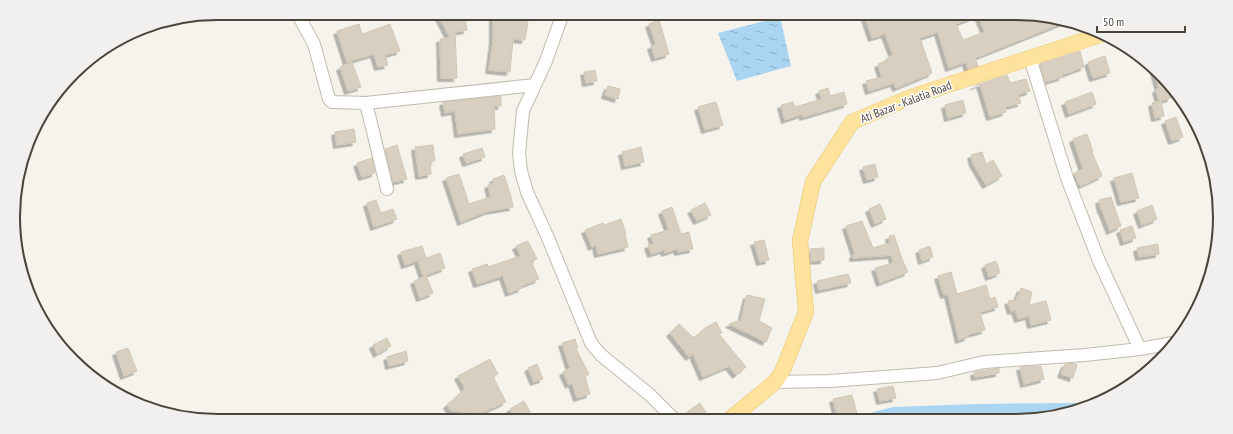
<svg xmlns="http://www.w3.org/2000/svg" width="1233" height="434" font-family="'PT Sans Narrow',sans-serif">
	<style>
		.water { fill: url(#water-ripples) }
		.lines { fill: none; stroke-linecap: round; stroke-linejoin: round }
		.canal { stroke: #a9d4f2; stroke-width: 12 }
		.building { fill: #d8cfc1; stroke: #d3c7b4; fill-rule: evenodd; filter: url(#shadow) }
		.minor-casing { stroke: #c2bbae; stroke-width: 14 }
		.major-casing { stroke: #e6c16a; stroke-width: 16 }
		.minor { stroke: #fff; stroke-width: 12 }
		.major { stroke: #ffe39c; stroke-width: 15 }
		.labels { text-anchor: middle; stroke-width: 3; stroke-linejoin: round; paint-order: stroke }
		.street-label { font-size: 12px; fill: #4b4439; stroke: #fff }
		.rim { fill: none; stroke: #4b4439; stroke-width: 2 }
	</style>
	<defs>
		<pattern id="water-ripples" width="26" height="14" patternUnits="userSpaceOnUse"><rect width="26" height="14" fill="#a9d4f2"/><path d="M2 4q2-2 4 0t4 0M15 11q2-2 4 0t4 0" fill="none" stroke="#8caec5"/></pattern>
		<filter id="shadow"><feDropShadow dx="-3.5" dy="3.5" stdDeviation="0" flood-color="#0004"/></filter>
	</defs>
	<rect width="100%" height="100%" fill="#f6f3ec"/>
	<!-- water -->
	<path class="water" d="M 780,17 L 791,66 L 737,81 L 718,33 Z"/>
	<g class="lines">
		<!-- canal -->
		<path class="canal" d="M 866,420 L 894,413 L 977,410 L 1076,409"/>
	</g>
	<!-- building -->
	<path class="building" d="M 437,13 L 457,13 L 458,15 L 464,14 L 467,30 L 455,32 L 457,78 L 441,78 L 440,39 L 450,38 Z
		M 877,13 L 900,13 L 903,21 L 927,13 L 1016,13 L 1070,20 L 975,58 L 978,66 L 968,69 L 966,62 L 949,68 L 938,32 L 920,38 L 932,73 L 896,88 L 894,83 L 869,91 L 866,81 L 882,77 L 878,64 L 887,61 L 886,59 L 893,55 L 885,34 L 872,38 L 865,17 ZM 978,15 L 985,32 L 963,40 L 956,24 Z
		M 493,15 L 512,16 L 512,19 L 528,22 L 525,40 L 513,39 L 510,72 L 489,70 L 493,41 Z
		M 659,20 L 669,54 L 655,58 L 651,46 L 656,44 L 649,24 Z
		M 359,24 L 362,34 L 390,24 L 400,51 L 385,55 L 388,65 L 378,67 L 374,54 L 347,62 L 337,31 Z
		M 1080,51 L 1084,67 L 1062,75 L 1062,77 L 1045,82 L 1040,64 Z
		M 1105,56 L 1110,73 L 1093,78 L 1088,62 Z
		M 352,62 L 361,87 L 348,91 L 340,67 Z
		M 595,70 L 597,81 L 586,83 L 584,72 Z
		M 1154,70 L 1169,88 L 1171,98 L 1159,101 L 1156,89 L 1159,89 Z
		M 1007,75 L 1010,83 L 1026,79 L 1030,91 L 1018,95 L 1021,103 L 1005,107 L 1006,112 L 990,117 L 980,84 L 974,86 Z
		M 608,86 L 620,89 L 618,99 L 605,95 Z
		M 828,88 L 830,96 L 844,92 L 847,104 L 803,117 L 803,114 L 785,120 L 781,105 L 793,102 L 795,107 L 822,99 L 819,91 Z
		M 1092,92 L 1096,104 L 1069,114 L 1065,102 Z
		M 501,96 L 501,106 L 494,106 L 495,129 L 458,134 L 455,111 L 445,113 L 443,102 Z
		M 963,100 L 966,113 L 948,118 L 945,105 Z
		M 1161,101 L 1164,116 L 1155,118 L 1152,103 Z
		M 716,102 L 723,125 L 705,130 L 698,107 Z
		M 1176,117 L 1183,137 L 1172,141 L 1165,121 Z
		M 354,129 L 356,142 L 337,145 L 335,132 Z
		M 1087,134 L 1093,152 L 1092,152 L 1102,176 L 1080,186 L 1074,173 L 1083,169 L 1073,139 Z
		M 397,145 L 407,179 L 393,182 L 385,149 Z
		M 433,145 L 435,161 L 430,161 L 431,174 L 419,176 L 415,147 Z
		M 641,147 L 644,162 L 625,166 L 622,152 Z
		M 482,148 L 485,157 L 466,163 L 463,154 Z
		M 982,152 L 986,164 L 993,160 L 1002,176 L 986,185 L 973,163 L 971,155 Z
		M 372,158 L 375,173 L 362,177 L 357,163 Z
		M 875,164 L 878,177 L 867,180 L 863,167 Z
		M 1132,173 L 1139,198 L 1121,202 L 1114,178 Z
		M 459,174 L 469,204 L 491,197 L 488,185 L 494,183 L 493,179 L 504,175 L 511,196 L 513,207 L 488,211 L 461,222 L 446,178 Z
		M 1111,197 L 1121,226 L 1110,231 L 1102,210 L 1101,210 L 1099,200 Z
		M 376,200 L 381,213 L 393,209 L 397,219 L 374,227 L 367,203 Z
		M 705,203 L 711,215 L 697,221 L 691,210 Z
		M 880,204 L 886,219 L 875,224 L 869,209 Z
		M 1152,205 L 1157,219 L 1142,225 L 1137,211 Z
		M 672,207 L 681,234 L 689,232 L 693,249 L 678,252 L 677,249 L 665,253 L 664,250 L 651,254 L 648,245 L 654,244 L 651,235 L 669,230 L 662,211 Z
		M 621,219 L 626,233 L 625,234 L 628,247 L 598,254 L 596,245 L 592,247 L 585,230 L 603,223 L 604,225 Z
		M 862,221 L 873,248 L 890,243 L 889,236 L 894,235 L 902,259 L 908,272 L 880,283 L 875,268 L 893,263 L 892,255 L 853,258 L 853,255 L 855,254 L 846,226 Z
		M 1132,226 L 1136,238 L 1124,242 L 1120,230 Z
		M 764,240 L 769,260 L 760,262 L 754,242 Z
		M 528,241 L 537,259 L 531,261 L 539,279 L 521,286 L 522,288 L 509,293 L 503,276 L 477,284 L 472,269 L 487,264 L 488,267 L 521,256 L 516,246 Z
		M 1158,244 L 1159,254 L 1139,257 L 1137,248 Z
		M 422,246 L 426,258 L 405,265 L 401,252 Z
		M 930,246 L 933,257 L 922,261 L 919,250 Z
		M 824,248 L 824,260 L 811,261 L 810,249 Z
		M 440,253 L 445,268 L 423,276 L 418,261 Z
		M 996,261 L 1000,273 L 989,277 L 985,265 Z
		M 951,272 L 957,294 L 986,285 L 990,299 L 995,297 L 998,307 L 980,312 L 985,330 L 967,335 L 968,337 L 959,340 L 948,294 L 944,295 L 938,276 Z
		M 848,274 L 851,283 L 819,290 L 817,281 Z
		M 426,276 L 433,293 L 420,298 L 414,281 Z
		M 1021,288 L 1032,292 L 1029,305 L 1046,301 L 1051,320 L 1031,325 L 1029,316 L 1018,319 L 1015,310 L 1011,311 L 1008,301 L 1016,300 Z
		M 747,295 L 765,299 L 759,321 L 772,328 L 766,342 L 729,324 L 741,320 Z
		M 716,322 L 722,333 L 719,334 L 746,367 L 736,375 L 729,366 L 703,377 L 693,354 L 689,357 L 670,333 L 679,324 L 694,338 L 705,328 Z
		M 387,338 L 391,346 L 377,354 L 373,345 Z
		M 575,339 L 578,348 L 576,349 L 589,374 L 585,377 L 590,394 L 577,398 L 572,383 L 569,385 L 563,372 L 570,368 L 562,343 Z
		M 128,348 L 137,371 L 124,376 L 116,352 Z
		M 406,351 L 408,361 L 389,366 L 387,357 Z
		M 490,359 L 498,374 L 493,377 L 506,402 L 481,413 L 451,411 L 447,405 L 465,389 L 458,376 Z
		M 1073,363 L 1077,365 L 1073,378 L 1061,374 L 1065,364 Z
		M 537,364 L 543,379 L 534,382 L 528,368 Z
		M 1041,366 L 1044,379 L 1024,384 L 1020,367 Z
		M 999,368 L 999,373 L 975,377 L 974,372 Z
		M 893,386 L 896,398 L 880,401 L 877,389 Z
		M 852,395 L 857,414 L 838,419 L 833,399 Z
		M 524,401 L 535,420 L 516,420 L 510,409 Z
		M 700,403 L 708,416 L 703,420 L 693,420 L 688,411 Z"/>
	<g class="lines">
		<defs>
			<path id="minor" d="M 297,13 L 314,44 L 329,99 L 332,102 L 366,103
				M 563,13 L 546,61 L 523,111 L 519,153 L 521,171 L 527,192 L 548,238 L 591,343 L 601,355 L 650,395 L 675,420
				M 1030,58 L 1067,178 L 1099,261 L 1140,349
				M 387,189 L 366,103 L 535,85
				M 775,382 L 830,381 L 937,373 L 984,362 L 1085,355 L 1140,349 L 1173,343"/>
			<path id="major" d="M 729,420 L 775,382 L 782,372 L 806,312 L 800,241 L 813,182 L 852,122 L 911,97 L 1100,35"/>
		</defs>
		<!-- minor casing -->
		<use href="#minor" class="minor-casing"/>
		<!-- major casing -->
		<use href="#major" class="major-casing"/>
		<!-- minor -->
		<use href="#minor" class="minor"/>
		<!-- major -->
		<use href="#major" class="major"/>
	</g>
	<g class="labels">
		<!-- street labels -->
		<g class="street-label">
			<text transform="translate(906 102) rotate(-21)" y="4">Ati Bazar - Kalatia Road</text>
		</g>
	</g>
	<!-- crop -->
	<path d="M0 0H1233V434H0ZM217 20H1016A197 197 0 0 1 1213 217V217A197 197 0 0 1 1016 414H217A197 197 0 0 1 20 217V217A197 197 0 0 1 217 20Z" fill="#f1f0ef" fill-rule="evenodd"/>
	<path class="rim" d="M217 20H1016A197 197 0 0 1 1213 217V217A197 197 0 0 1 1016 414H217A197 197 0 0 1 20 217V217A197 197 0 0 1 217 20Z"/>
	<!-- scale -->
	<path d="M1097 26v6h88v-6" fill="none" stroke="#4b4439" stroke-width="2"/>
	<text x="1103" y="26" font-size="12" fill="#4b4439" stroke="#ffffff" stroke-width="3" paint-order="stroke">50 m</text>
</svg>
